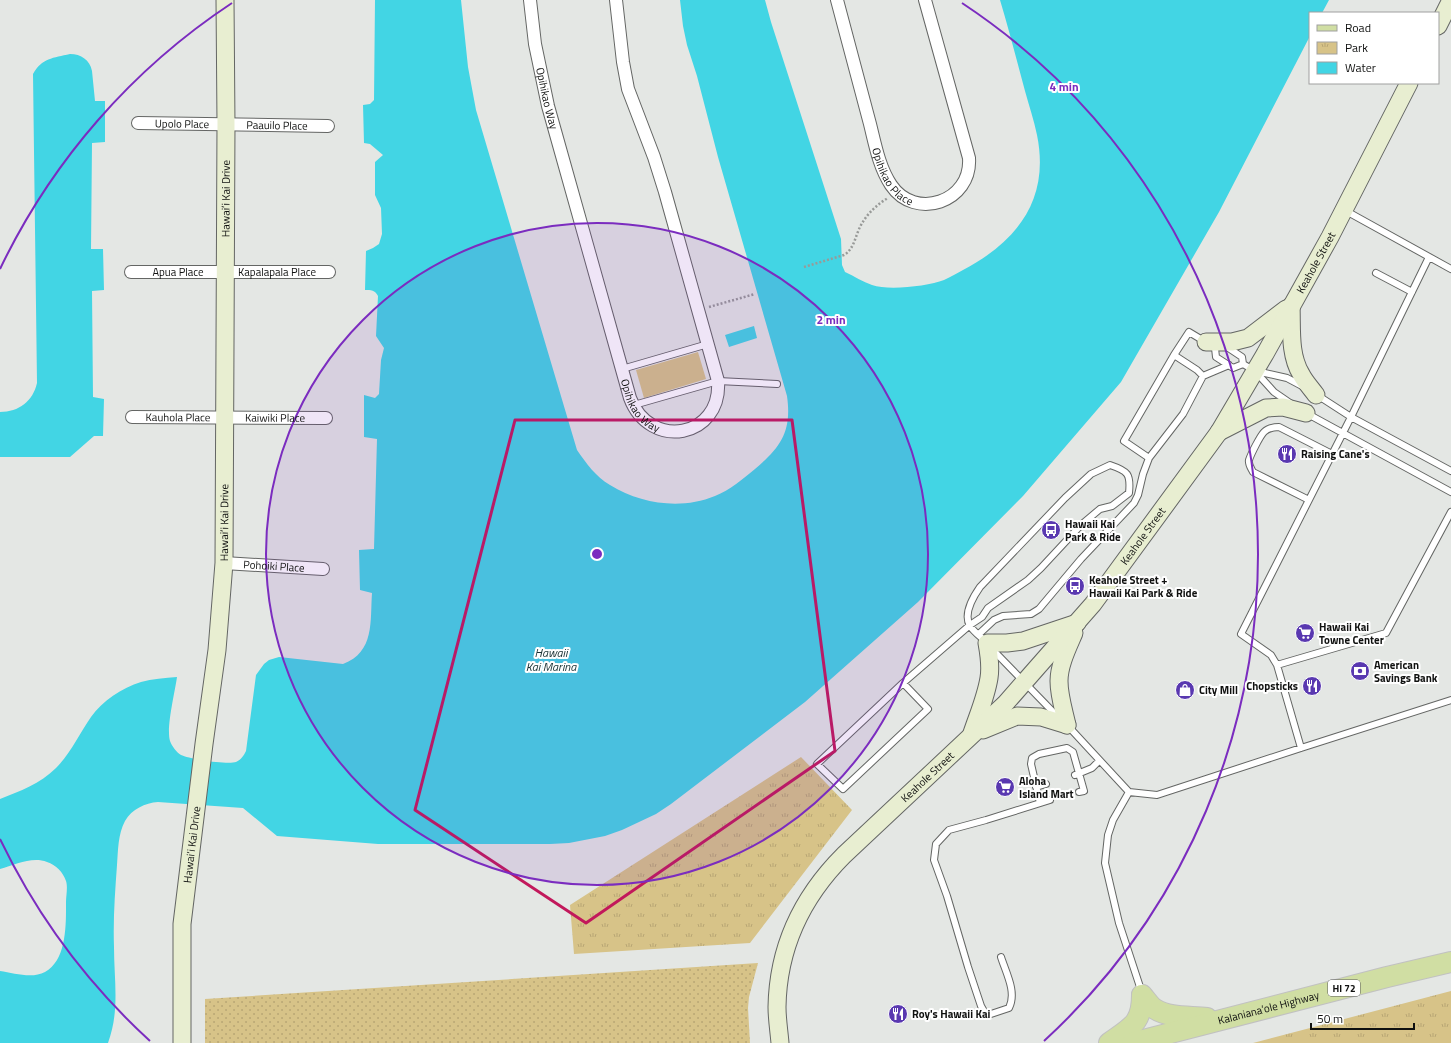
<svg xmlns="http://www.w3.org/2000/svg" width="1451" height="1043" font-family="'Titillium Web',sans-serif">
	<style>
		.grass { fill: url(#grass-dots) }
		.park { fill: url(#park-tufts) }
		.pitch { fill: #d7c388 }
		.water { fill: #42d5e4 }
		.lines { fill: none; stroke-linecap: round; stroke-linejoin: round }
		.lane-casing { stroke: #646664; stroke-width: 8 }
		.street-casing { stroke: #646664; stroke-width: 14 }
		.secondary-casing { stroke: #646664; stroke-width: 19 }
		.primary-casing { stroke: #c1c1c1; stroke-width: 22 }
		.path { stroke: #989a98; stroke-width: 2.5; stroke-dasharray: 2 2; stroke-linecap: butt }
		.lane { stroke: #fff; stroke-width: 6 }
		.street { stroke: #fff; stroke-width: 12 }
		.secondary { stroke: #e8eed1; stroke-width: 17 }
		.primary { stroke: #d0dea3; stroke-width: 20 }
		.marked { fill: none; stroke: #c2185b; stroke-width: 3; stroke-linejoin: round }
		.ring { fill: none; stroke: #7b2cbf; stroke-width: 2 }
		.labels { text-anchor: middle; stroke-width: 4; stroke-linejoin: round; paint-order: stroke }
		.shield { fill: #fff; stroke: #585858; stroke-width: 1 }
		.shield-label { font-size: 10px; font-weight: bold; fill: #101110 }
		.street-label { font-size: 11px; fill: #101110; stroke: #fff }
		.poi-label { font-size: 11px; font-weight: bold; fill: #101110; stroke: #fff; text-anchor: start }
		.water-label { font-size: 12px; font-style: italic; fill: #1a3235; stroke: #fff }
		.centre { fill: #7b2cbf; stroke: #fff; stroke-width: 2 }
		.ring-label { font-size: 12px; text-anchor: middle; font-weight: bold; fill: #7b2cbf; stroke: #fff; stroke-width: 4; stroke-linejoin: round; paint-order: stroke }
	</style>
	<defs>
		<pattern id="grass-dots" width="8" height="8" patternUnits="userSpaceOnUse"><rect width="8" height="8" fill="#d7c388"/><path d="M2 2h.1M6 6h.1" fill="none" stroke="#b8a674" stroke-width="1.8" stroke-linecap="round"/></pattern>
		<pattern id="park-tufts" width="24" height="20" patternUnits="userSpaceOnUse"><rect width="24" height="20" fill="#d7c388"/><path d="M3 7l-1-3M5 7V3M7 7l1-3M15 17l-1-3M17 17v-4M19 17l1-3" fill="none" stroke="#b8a674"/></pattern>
	</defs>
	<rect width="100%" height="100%" fill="#e4e7e4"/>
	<!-- grass -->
	<path class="grass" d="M 758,963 L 749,997 L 748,1008 L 750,1043 L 205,1043 L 205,999 Z"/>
	<!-- park -->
	<path class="park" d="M 801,757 L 852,810 L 750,943 L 574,954 L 570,905 Z
		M 1451,991 L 1451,1043 L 1253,1043 Z"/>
	<!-- pitch -->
	<path class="pitch" d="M 698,352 L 706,379 L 644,398 L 636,370 Z"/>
	<!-- water -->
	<path class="water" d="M 375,0 L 461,0 L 468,67 L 476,110 L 577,450 C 586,463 596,477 610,485 C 641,504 681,510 715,496 C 730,490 743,479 755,469 C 781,447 792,431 787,396 L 718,157 L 697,76 L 687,45 L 683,26 L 680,0 L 765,0 L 771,22 L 841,239 L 842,265 L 845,272 C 854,276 863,282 872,285 C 889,291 928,286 944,280 C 951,277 957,273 963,270 C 1018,241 1050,199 1037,135 C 1034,120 1029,106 1025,91 C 1017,61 1009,30 1000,0 L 1329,0 L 1322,13 L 1310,13 L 1310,36 L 1219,212 L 1121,382 L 1023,496 L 918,602 L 805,702 L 671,804 L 656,814 L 622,830 L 605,836 L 569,843 L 550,844 L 378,844 L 277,836 L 243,808 L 158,802 C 145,803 132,809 125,821 C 118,834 118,850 117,865 C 115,892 113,920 114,947 C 114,981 120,1010 108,1043 L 0,1043 L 0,971 C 14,973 32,979 45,972 C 67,960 66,924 66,902 C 66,896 68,887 66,881 C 63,872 56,865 47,862 C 32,856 15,865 0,869 L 0,799 C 20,791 40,784 56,768 C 71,753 79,734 91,717 C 102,701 122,688 141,682 C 152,679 165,678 177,677 C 175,692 166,728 170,741 C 172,746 176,752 181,755 C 189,759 228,765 236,762 C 241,760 244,755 246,751 L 256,675 L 264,664 L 269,660 L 279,657 L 343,664 C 375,652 370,621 372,593 L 360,590 L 359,550 L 374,549 L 377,439 L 364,437 L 364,395 L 375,398 L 379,394 L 381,360 L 384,348 L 376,336 L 378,296 C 375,290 371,290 365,290 L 366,251 L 373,248 L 379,244 L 382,234 L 381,208 L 375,195 L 375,162 L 383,155 L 370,144 L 364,143 L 363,105 L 370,104 L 374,100 Z
		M 70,54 C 81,54 90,60 92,71 L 95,101 L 105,101 L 105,142 L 92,143 L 91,249 L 103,249 L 104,290 L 92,291 L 93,397 L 104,399 L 103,436 L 94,436 L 70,457 L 0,457 L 0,412 C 19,412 33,401 37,383 L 33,74 C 42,58 53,58 70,54 Z
		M 754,326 L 757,338 L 729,347 L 725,335 Z"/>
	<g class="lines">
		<defs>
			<path id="lane" d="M 1346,211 L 1451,269
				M 1376,273 L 1412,292
				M 1227,347 L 1242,357 L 1243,364 L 1255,371 L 1274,392 L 1290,403
				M 1215,348 L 1216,357 L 1233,368 L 1243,364
				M 1174,355 L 1197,370 L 1203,376
				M 622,369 L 708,344
				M 1256,371 L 1287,378 L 1304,387
				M 1317,395 L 1351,417 L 1451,471
				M 634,405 L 718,381 L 777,384
				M 1306,413 L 1451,492
				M 1149,458 L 1124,441 L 1174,355 L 1189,332 L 1204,341
				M 1309,500 L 1253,472 C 1251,468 1248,464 1249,460 C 1251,454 1260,436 1264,432 C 1268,428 1274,427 1279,427 L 1332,454
				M 979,634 L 994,620 L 1003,616 L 1031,614 L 1039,609 L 1081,559 L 1134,503 L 1138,495 L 1143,474 L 1149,458 L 1183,414 L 1203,376 L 1229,365
				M 992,649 L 1058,717
				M 1277,665 L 1386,633 L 1451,512
				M 903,683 L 928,709 L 843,789 L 817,764 L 903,683 L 970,625 L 982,617 L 988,608 L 1028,580 L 1041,568 L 1081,525 L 1100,509 L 1112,506 L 1129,493 C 1131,474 1128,471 1110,465 L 1091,474 L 1065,498 L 980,587 C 973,597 963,614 970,626 C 974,632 981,637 986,642
				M 1068,726 L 1129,792 L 1157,795 L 1301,748 L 1451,700
				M 1301,748 L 1277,665 L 1271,655 L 1241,634 L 1351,417 L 1429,257
				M 1075,775 L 1092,768 L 1099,761
				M 1036,787 L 1046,784
				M 1129,792 L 1113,820 L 1108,835 L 1105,863 L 1119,923 L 1142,993
				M 1040,803 L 1031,764 L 1032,758 L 1039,754 L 1067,748 L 1073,752 L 1084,791 L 1079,792
				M 1001,957 C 1006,973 1017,992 1009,1008 L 991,1014 L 985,1013 L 981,1006 L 968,967 L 947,896 L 934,860 L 936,844 L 949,830 L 986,820 L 1050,800"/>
			<g id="street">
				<path id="s1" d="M 530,0 L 535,44 L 548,106 L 630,398 C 650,451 722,438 718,381 L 665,192 L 654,157 L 628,89 L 623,62 L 616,0"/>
				<path id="s2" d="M 837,0 C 848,42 859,83 870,124 C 875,144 879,167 891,185 C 915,221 972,202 969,158 L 925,0"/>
				<path id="s3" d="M 138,123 L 328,126"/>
				<path id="s4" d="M 131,272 L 329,272"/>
				<path id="s5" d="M 132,417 L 326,418"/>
				<path id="s6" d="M 224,563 L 323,569"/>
			</g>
			<g id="secondary">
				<path d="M 1438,26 L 1451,0"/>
				<path d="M 1291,306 C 1292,328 1289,354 1301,374 C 1305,382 1311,388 1316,395"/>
				<path d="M 1206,342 L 1232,342 L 1248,338 L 1286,309"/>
				<path d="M 1219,432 L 1266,408 L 1283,407 L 1306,413"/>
				<path d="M 1067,725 C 1064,711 1059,696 1059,681 C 1059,665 1068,647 1074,633"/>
				<path d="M 983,730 L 1017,716 L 1041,717 L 1067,725"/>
				<path d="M 972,733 C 978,715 986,697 989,678 C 991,666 989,654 987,643 L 1007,643 L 1023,641 L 1077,623"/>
				<path id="s7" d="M 182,1043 L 182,924 L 204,744 L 217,650 L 224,563 L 226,124 L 225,0"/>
				<path id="s8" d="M 780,1043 C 779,1031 777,1019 777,1007 C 778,946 802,897 844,855 L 1005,704 L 1093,604 L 1219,432 L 1265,354 L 1330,237 L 1409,83"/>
			</g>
			<g id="primary">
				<path d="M 1142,995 C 1146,999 1150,1006 1155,1009 C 1169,1018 1190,1016 1207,1018"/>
				<path d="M 1109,1043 C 1131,1027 1142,1024 1142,995"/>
				<path id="s9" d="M 1132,1043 L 1387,977 L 1451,962"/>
			</g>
		</defs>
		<!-- lane casing -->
		<use href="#lane" class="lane-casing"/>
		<!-- street casing -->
		<use href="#street" class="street-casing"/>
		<!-- secondary casing -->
		<use href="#secondary" class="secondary-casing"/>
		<!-- primary casing -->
		<use href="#primary" class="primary-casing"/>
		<!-- path -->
		<path class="path" d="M 804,267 L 844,255 C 854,249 855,237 860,227 C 866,215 876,205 888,198
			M 709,307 L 755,294"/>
		<!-- lane -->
		<use href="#lane" class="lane"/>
		<!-- street -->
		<use href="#street" class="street"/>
		<!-- secondary -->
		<use href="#secondary" class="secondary"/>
		<!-- primary -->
		<use href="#primary" class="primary"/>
	</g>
	<!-- marked area -->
	<path class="marked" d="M 515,420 L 792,420 L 835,751 L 586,923 L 415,810 Z"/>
	<!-- distance rings -->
	<circle cx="597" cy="554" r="331" fill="#7b2cbf" fill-opacity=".12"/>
	<g class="ring">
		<circle cx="597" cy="554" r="331"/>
		<path d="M150 1041A661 661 0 0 1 0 839M0 269A661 661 0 0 1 232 3M962 3A661 661 0 0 1 1044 1041"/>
	</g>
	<!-- icons -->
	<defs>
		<symbol id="restaurant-disc" viewBox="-11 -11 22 22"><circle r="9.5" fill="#5938b0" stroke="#fff"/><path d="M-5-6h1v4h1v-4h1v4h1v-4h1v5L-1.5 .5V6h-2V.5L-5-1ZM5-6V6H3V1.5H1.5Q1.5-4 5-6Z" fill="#fff"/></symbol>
		<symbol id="bus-disc" viewBox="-11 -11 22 22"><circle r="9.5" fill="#5938b0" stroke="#fff"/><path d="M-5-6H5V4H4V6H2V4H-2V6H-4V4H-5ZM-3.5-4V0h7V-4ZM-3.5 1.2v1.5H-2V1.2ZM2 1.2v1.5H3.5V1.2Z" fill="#fff"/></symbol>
		<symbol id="supermarket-disc" viewBox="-11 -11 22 22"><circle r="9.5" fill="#5938b0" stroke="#fff"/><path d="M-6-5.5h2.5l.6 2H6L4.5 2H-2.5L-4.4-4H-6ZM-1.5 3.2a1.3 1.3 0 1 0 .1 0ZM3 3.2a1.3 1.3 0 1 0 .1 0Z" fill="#fff"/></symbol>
		<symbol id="bank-disc" viewBox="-11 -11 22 22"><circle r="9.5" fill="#5938b0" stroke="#fff"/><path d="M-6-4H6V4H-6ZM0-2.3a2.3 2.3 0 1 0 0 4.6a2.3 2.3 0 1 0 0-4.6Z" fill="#fff"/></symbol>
		<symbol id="shop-disc" viewBox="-11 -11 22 22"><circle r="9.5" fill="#5938b0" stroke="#fff"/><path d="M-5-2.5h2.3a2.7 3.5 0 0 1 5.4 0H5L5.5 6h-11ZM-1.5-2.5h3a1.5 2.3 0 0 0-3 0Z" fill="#fff"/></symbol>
	</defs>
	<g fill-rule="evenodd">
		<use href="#restaurant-disc" x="1276" y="443" width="22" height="22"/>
		<use href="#bus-disc" x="1040" y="519" width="22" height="22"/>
		<use href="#bus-disc" x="1064" y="575" width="22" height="22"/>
		<use href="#supermarket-disc" x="1294" y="622" width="22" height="22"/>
		<use href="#bank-disc" x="1349" y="660" width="22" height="22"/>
		<use href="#restaurant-disc" x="1301" y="675" width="22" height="22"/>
		<use href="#shop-disc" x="1174" y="679" width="22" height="22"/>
		<use href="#supermarket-disc" x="994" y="776" width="22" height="22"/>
		<use href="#restaurant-disc" x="887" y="1003" width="22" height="22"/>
	</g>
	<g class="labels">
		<!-- shield labels -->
		<rect class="shield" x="1328" y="980" width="32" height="16" rx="3"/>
		<g class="shield-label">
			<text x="1344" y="992">HI 72</text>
		</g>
		<!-- street labels -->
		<g class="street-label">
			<text dy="4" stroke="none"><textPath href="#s1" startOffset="100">Opihikao Way</textPath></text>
			<text dy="4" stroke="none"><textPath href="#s3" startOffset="44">Upolo Place</textPath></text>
			<text dy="4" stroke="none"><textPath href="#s3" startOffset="139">Paauilo Place</textPath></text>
			<text dy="4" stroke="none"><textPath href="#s2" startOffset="187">Opihikao Place</textPath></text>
			<text dy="4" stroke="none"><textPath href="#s7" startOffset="847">Hawai’i Kai Drive</textPath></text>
			<text dy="4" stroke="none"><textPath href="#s8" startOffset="969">Keahole Street</textPath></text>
			<text dy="4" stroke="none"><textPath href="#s4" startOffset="146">Kapalapala Place</textPath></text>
			<text dy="4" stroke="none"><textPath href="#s4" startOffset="47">Apua Place</textPath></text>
			<text dy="4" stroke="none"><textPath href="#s1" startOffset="423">Opihikao Way</textPath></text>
			<text dy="4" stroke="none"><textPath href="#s5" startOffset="46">Kauhola Place</textPath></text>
			<text dy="4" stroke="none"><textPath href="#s5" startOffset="143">Kaiwiki Place</textPath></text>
			<text dy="4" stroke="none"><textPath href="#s7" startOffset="523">Hawai’i Kai Drive</textPath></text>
			<text dy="4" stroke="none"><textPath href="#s8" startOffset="645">Keahole Street</textPath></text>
			<text dy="4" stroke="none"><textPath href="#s6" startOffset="50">Pohoiki Place</textPath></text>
			<text dy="4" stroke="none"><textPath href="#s8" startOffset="321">Keahole Street</textPath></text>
			<text dy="4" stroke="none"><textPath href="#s7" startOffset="199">Hawai’i Kai Drive</textPath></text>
			<text dy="4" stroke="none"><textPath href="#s9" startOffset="141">Kalaniana’ole Highway</textPath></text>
		</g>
		<!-- poi labels -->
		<g class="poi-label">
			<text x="1301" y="458">Raising Cane's</text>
			<text x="1065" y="528">Hawaii Kai<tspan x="1065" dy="13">Park &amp; Ride</tspan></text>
			<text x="1089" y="584">Keahole Street +<tspan x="1089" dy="13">Hawaii Kai Park &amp; Ride</tspan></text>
			<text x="1319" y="631">Hawaii Kai<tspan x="1319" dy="13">Towne Center</tspan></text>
			<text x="1374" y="669">American<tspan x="1374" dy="13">Savings Bank</tspan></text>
			<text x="1298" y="690" text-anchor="end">Chopsticks</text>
			<text x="1199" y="694">City Mill</text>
			<text x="1019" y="785">Aloha<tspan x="1019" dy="13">Island Mart</tspan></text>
			<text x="912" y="1018">Roy's Hawaii Kai</text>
		</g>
		<!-- water labels -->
		<g class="water-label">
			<text x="551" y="657">Hawaii<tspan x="551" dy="14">Kai Marina</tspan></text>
		</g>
	</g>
	<circle cx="597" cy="554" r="6" class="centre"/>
	<g class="ring-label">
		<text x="1064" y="91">4 min</text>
		<text x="831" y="324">2 min</text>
	</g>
	<!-- legend -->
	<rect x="1309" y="12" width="130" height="72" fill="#ffffff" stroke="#9fa09f"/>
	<rect x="1317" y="25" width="20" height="6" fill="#d0dea3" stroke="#9fa09f"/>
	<text x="1345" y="32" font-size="12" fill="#101110">Road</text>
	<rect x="1317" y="42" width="20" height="12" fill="url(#park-tufts)" stroke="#9fa09f"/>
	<text x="1345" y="52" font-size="12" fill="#101110">Park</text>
	<rect x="1317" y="62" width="20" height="12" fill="#42d5e4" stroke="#9fa09f"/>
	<text x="1345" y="72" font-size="12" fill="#101110">Water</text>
	<!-- scale -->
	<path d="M1311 1023v6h103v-6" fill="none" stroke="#101110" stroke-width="2"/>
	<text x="1317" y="1023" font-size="12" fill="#101110" stroke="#ffffff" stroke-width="3" paint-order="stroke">50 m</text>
</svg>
